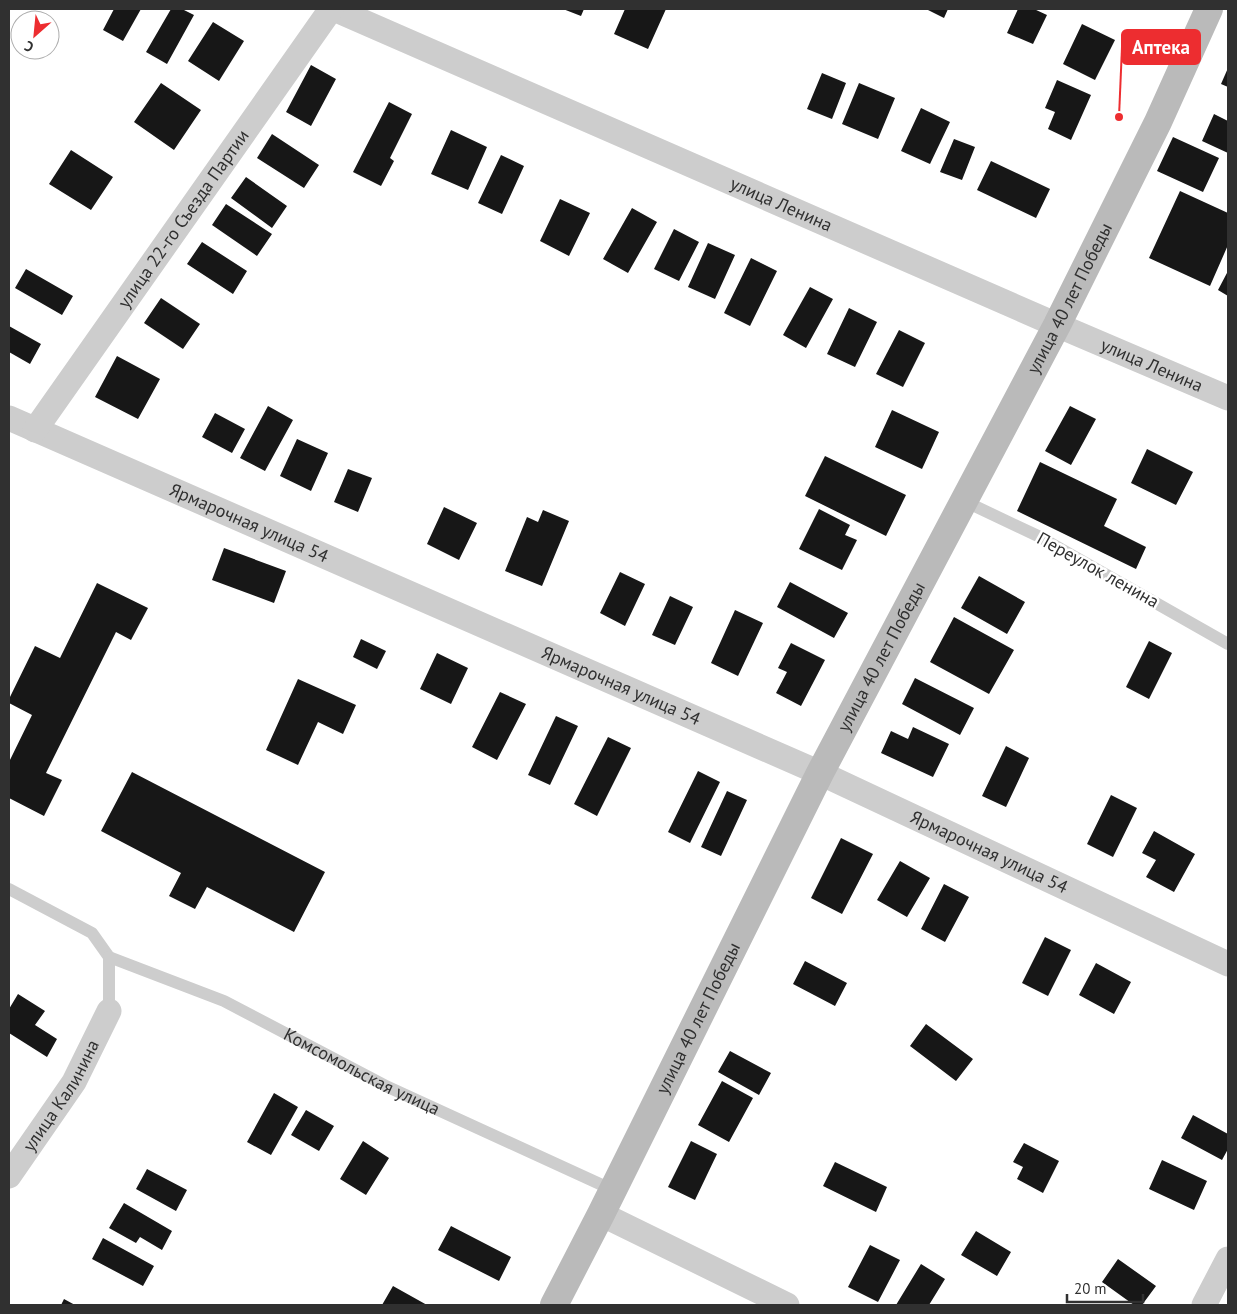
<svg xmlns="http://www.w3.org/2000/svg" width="1237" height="1314" font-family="'PT Sans',sans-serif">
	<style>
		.building { fill: #171717 }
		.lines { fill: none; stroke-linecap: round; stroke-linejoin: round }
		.service { stroke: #cdcdcd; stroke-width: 12 }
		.minor { stroke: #cdcdcd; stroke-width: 25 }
		.secondary { stroke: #bababa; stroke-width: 28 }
		.labels { text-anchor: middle; stroke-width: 5; stroke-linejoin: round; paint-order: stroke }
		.street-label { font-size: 18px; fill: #303030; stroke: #fff }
		.leader { fill: none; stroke: #ed2d30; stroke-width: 2 }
		.callout-dot { fill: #ed2d30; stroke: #fff; stroke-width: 2 }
		.callout { fill: #ed2d30; stroke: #ed2d30; stroke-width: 2 }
		.callout-label { font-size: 19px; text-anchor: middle; font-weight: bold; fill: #fff }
	</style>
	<rect width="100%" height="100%" fill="#fff"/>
	<!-- building -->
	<path class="building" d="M 114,9 L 141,9 L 123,41 L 103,30 Z
		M 171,9 L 182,9 L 194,15 L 167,64 L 146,52 Z
		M 563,9 L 584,9 L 581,16 Z
		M 625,9 L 666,9 L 648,49 L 614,34 Z
		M 926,9 L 948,9 L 944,18 Z
		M 1018,9 L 1034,9 L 1047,15 L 1033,44 L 1007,33 Z
		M 213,22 L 244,41 L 219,81 L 188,61 Z
		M 1082,24 L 1115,40 L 1095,80 L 1063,64 Z
		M 311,65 L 336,79 L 311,126 L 286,112 Z
		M 1228,68 L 1228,87 L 1221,84 Z
		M 822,73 L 846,83 L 832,119 L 807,109 Z
		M 1057,80 L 1091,95 L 1071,140 L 1048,129 L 1055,112 L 1045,108 Z
		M 161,83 L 201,110 L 174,150 L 134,122 Z
		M 859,83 L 895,98 L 878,139 L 842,124 Z
		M 389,102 L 412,114 L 390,158 L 394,161 L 381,186 L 353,172 Z
		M 921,108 L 950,122 L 930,164 L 901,151 Z
		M 1214,114 L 1228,121 L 1228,153 L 1202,141 Z
		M 451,130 L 487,147 L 468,190 L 431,174 Z
		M 272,134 L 319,165 L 304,188 L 257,158 Z
		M 1173,137 L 1219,158 L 1203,192 L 1157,171 Z
		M 954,139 L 975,147 L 962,180 L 940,172 Z
		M 71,150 L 113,177 L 91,210 L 49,184 Z
		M 501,155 L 524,166 L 502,214 L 478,203 Z
		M 991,161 L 1050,189 L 1036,218 L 977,190 Z
		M 246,177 L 287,206 L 272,228 L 231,198 Z
		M 1180,191 L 1228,213 L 1228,245 L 1210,286 L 1149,258 Z
		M 560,199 L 590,213 L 569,256 L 540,241 Z
		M 226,204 L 272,234 L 257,256 L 212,225 Z
		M 632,208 L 657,222 L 628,273 L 603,259 Z
		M 674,229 L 699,242 L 679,281 L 654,269 Z
		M 202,242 L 247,271 L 233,294 L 187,264 Z
		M 708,243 L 735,255 L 715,299 L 688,287 Z
		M 751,258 L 777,271 L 750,326 L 724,313 Z
		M 26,269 L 73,296 L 62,315 L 15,288 Z
		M 1228,271 L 1228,296 L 1218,290 Z
		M 810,287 L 833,299 L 806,348 L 783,335 Z
		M 161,298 L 200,324 L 183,349 L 144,323 Z
		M 849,308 L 877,322 L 855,367 L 827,354 Z
		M 9,326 L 41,344 L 30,364 L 9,352 Z
		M 899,330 L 925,343 L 903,387 L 876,374 Z
		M 117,356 L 160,379 L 138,419 L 95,397 Z
		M 268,406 L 293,420 L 265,471 L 240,458 Z
		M 1070,406 L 1096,419 L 1071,465 L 1045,451 Z
		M 892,410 L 939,432 L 922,469 L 875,447 Z
		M 215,413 L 245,429 L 232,453 L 202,437 Z
		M 297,439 L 328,453 L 311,491 L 280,476 Z
		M 1147,449 L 1193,472 L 1176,505 L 1131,483 Z
		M 825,456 L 906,495 L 886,536 L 805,496 Z
		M 1040,462 L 1117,499 L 1104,526 L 1146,547 L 1136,569 L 1017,511 Z
		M 348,469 L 372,478 L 358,512 L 334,502 Z
		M 444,507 L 477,523 L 459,560 L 427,544 Z
		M 819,509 L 850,525 L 845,535 L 857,540 L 842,570 L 799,549 Z
		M 543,510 L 569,521 L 542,586 L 505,571 L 527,517 L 538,522 Z
		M 224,548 L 286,571 L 274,603 L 212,580 Z
		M 620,572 L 645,584 L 625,626 L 600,613 Z
		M 979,576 L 1025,602 L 1007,634 L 961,608 Z
		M 790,582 L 848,613 L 834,638 L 777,607 Z
		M 97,583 L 148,608 L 131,640 L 116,632 L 46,773 L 62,780 L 44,816 L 9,798 L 9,762 L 32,715 L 9,703 L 9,699 L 35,646 L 60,658 Z
		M 670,596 L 693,607 L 675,645 L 652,635 Z
		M 735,610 L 763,623 L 738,676 L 711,663 Z
		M 954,617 L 1014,650 L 989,694 L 930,662 Z
		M 361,639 L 386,651 L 377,669 L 353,657 Z
		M 1149,641 L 1172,653 L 1149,699 L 1126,687 Z
		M 791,643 L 825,660 L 801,706 L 776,693 L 787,672 L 778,668 Z
		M 437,653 L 468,668 L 451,704 L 420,689 Z
		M 915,678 L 974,708 L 960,735 L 902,704 Z
		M 298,679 L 356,705 L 343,734 L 318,722 L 298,765 L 266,750 Z
		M 500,692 L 526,704 L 497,760 L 472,747 Z
		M 556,716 L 578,726 L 550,785 L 528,775 Z
		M 913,727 L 949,744 L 933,777 L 881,753 L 891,731 L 908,739 Z
		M 608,737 L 631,748 L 597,816 L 574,804 Z
		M 1006,746 L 1029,758 L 1006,807 L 982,796 Z
		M 698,771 L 720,782 L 690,843 L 668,832 Z
		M 132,772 L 325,872 L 294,932 L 207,887 L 195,909 L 169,896 L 181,873 L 101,831 Z
		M 727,791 L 747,800 L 721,856 L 701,847 Z
		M 1111,795 L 1137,808 L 1113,857 L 1087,844 Z
		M 1154,831 L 1195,854 L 1174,892 L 1146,877 L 1156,860 L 1142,853 Z
		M 841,838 L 873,854 L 842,914 L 811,898 Z
		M 900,861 L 930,878 L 907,917 L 877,900 Z
		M 944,884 L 969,897 L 945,942 L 921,929 Z
		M 1045,937 L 1071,950 L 1048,996 L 1022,983 Z
		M 805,961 L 847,983 L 835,1006 L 793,984 Z
		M 1096,963 L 1131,982 L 1114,1014 L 1079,995 Z
		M 18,994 L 45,1011 L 35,1025 L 57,1039 L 47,1057 L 9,1033 L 9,1009 Z
		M 926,1024 L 973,1059 L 956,1081 L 910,1046 Z
		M 730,1051 L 771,1073 L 759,1095 L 718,1072 Z
		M 722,1081 L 753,1098 L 729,1142 L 698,1125 Z
		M 274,1093 L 298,1107 L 271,1155 L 247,1142 Z
		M 306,1110 L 334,1126 L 319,1151 L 291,1135 Z
		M 1193,1115 L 1228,1134 L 1228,1149 L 1222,1160 L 1181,1138 Z
		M 363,1141 L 389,1158 L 366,1195 L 340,1179 Z
		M 691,1141 L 717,1154 L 695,1200 L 668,1187 Z
		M 1024,1143 L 1059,1161 L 1043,1193 L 1017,1179 L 1023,1167 L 1013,1162 Z
		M 1162,1160 L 1207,1181 L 1194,1210 L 1149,1189 Z
		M 835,1162 L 887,1187 L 876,1212 L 823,1186 Z
		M 147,1169 L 187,1190 L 176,1211 L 136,1189 Z
		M 124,1203 L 172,1231 L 162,1250 L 140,1237 L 136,1243 L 109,1228 Z
		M 451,1226 L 511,1257 L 499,1281 L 438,1250 Z
		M 976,1231 L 1011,1252 L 997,1276 L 961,1255 Z
		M 103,1238 L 154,1266 L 143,1286 L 92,1259 Z
		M 870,1245 L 900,1260 L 878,1302 L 848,1287 Z
		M 1118,1259 L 1156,1286 L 1142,1305 L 1134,1305 L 1102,1282 Z
		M 921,1264 L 945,1279 L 929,1305 L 896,1305 Z
		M 393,1286 L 427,1305 L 382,1305 Z
		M 64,1299 L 75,1305 L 61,1305 Z"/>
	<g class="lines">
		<!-- service -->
		<g class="service">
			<path d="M 964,501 L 1038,536 L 1228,644"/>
			<path d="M 9,889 L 92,933 L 109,957 L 109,1011"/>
			<path id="s1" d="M 109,957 L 224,1001 L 388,1087 L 613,1190"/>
		</g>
		<!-- minor -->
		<g class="minor">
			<path id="s2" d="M 334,9 L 1057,325 L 1228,398"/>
			<path id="s3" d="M 9,418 L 820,773 L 1228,964"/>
			<path id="s4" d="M 35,430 L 331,9"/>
			<path id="s5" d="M 9,1176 L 74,1082 L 109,1011"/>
			<path d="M 601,1214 L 787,1305"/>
			<path d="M 1204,1305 L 1228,1259"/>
		</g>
		<!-- secondary -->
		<path class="secondary" id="s6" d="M 554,1305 L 601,1214 L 820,773 L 1057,325 L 1158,122 L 1209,9"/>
	</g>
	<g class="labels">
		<!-- street labels -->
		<g class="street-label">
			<text dy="6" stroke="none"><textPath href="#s2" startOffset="488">улица Ленина</textPath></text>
			<text dy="6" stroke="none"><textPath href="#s4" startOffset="258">улица 22-го Съезда Партии</textPath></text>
			<text dy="6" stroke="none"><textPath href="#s6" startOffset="1131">улица 40 лет Победы</textPath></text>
			<text dy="6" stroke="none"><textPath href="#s2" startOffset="892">улица Ленина</textPath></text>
			<text dy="6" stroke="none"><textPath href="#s3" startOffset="262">Ярмарочная улица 54</textPath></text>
			<text transform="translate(1098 570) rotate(29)" y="6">Переулок ленина</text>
			<text dy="6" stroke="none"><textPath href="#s6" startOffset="726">улица 40 лет Победы</textPath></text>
			<text dy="6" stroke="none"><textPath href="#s3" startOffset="668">Ярмарочная улица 54</textPath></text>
			<text dy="6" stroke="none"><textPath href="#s3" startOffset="1072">Ярмарочная улица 54</textPath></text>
			<text dy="6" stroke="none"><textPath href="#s6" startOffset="321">улица 40 лет Победы</textPath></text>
			<text dy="6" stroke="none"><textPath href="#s1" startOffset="278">Комсомольская улица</textPath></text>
			<text dy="6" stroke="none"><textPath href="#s5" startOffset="96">улица Калинина</textPath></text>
		</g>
	</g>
	<!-- callouts -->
	<path class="leader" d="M1119 117L1122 47"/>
	<circle class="callout-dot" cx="1119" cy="117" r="5"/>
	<rect class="callout" x="1122" y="30" width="78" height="34" rx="5"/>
	<g class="callout-label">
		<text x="1161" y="54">Аптека</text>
	</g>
	<!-- border -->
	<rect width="1237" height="1314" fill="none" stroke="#303030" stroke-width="20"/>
	<!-- north arrow -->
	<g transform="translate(35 35) rotate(207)"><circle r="24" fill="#ffffff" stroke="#acacac"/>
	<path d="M0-4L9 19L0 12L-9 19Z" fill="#ed2d30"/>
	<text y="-8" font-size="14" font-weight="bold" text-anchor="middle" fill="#303030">С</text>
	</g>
	<!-- scale -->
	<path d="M1067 1294v8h76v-8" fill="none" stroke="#303030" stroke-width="2.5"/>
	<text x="1074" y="1294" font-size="15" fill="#303030" stroke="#ffffff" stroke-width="4" paint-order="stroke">20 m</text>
</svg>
